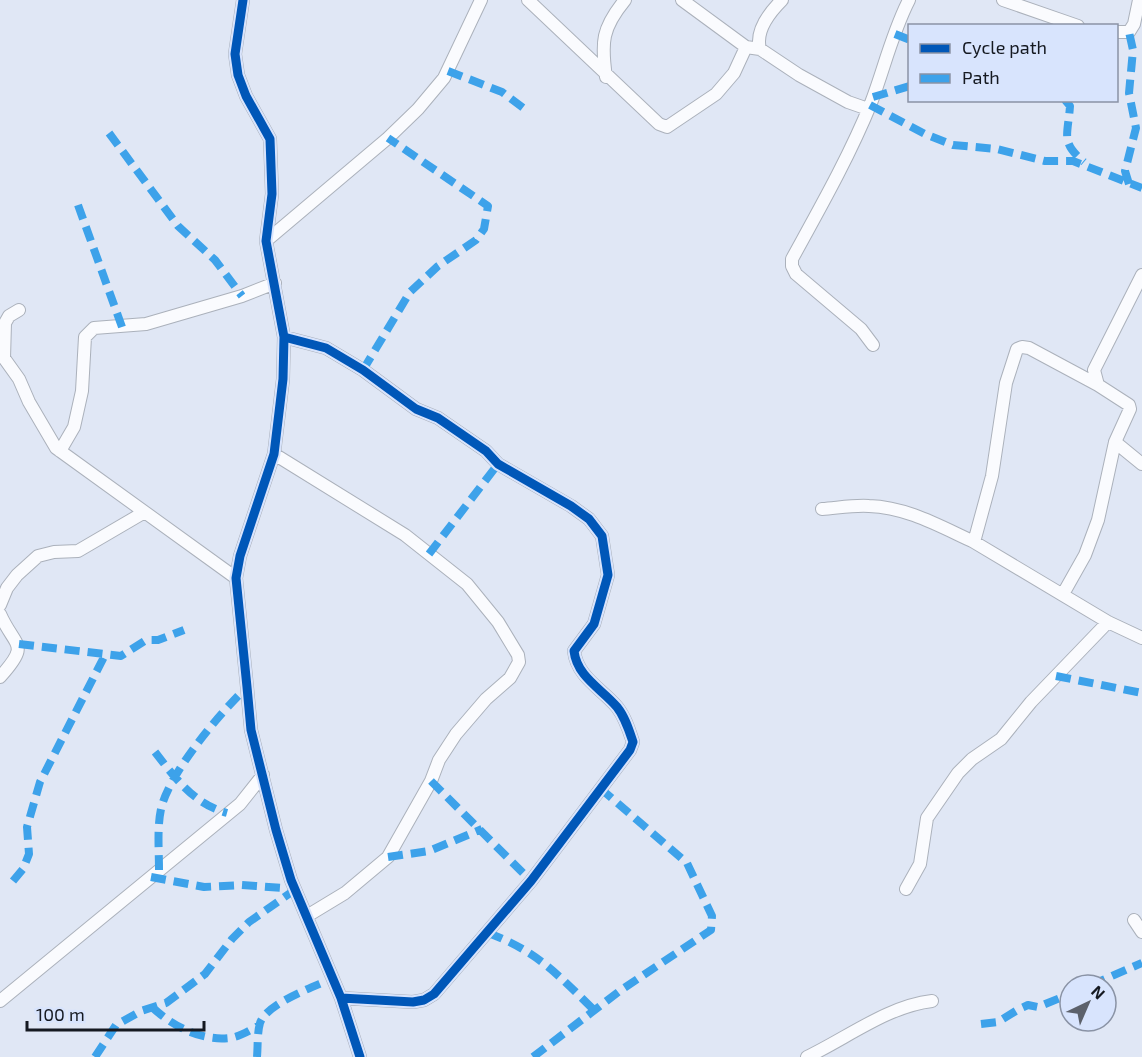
<svg xmlns="http://www.w3.org/2000/svg" width="1142" height="1057" font-family="'Exo 2',sans-serif">
	<style>
		.lines { fill: none; stroke-linecap: round; stroke-linejoin: round }
		.street-casing { stroke: #abb1bb; stroke-width: 14 }
		.street { stroke: #fafbfe; stroke-width: 12 }
		.quiet { stroke: #3da2ea; stroke-width: 8; stroke-dasharray: 15 8; stroke-linecap: butt }
		.cycleway-casing { stroke: #d8e4fd; stroke-width: 13 }
		.cycleway { stroke: #0057b8; stroke-width: 9 }
	</style>
	<rect width="100%" height="100%" fill="#e0e7f5"/>
	<g class="lines">
		<defs>
			<path id="street" d="M 243,0 L 235,54 L 238,75 L 246,96 L 270,139 L 272,194 L 266,241 L 284,337 L 283,379 L 274,454 L 240,556 L 236,578 L 247,687 L 251,730 L 276,830 L 291,880 L 341,998 L 360,1057
				M 528,0 L 659,124 L 667,127 L 716,94 L 734,73 L 746,47
				M 682,0 L 746,47 L 760,49 L 799,75 L 848,102 L 868,109
				M 1003,0 L 1078,26
				M 1116,32 L 1129,32 L 1134,24 L 1139,0
				M 760,49 C 755,31 769,13 782,0
				M 606,77 C 601,42 602,28 625,0
				M 266,241 L 388,138 L 418,109 L 444,78 L 481,0
				M 19,310 L 9,316 L 5,323 L 4,358 L 19,379 L 29,402 L 56,448 L 236,578
				M 284,337 L 326,348 L 363,370 L 416,409 L 438,418 L 486,451 L 498,464 L 571,506 L 589,519 L 602,536 L 608,575 L 594,624 L 574,651 C 577,677 602,689 617,707 C 625,717 629,730 633,742 L 630,750 L 531,881 L 434,994 L 424,1000 L 413,1002 L 341,998
				M 873,345 L 861,329 L 796,274 L 792,266 L 792,259 C 820,208 849,157 871,103 C 884,69 892,33 909,0
				M 1098,385 L 1029,348 L 1022,347 L 1017,349 L 1006,383 L 992,476 L 974,542 L 1108,622 L 1142,638
				M 1115,442 L 1142,464
				M 60,451 L 74,427 L 82,391 L 85,337 L 94,328 L 146,324 L 242,296 L 275,283
				M 274,454 L 405,535 L 467,584 L 498,622 L 518,655 L 519,662 L 510,678 L 486,699 L 456,734 L 439,760 L 431,781 L 388,857 L 345,893 L 307,916
				M 822,509 C 837,508 853,505 869,506 C 907,507 941,527 974,542
				M 1063,594 L 1085,555 L 1098,520 L 1115,442 L 1130,409 L 1129,405 L 1098,385 L 1094,370 L 1142,275
				M 0,605 L 7,588 L 17,575 L 38,556 L 54,552 L 78,551 L 143,513
				M 0,614 C 15,648 31,643 0,677
				M 906,889 L 920,864 L 927,818 L 958,773 L 972,759 L 1001,739 L 1031,702 L 1108,622
				M 1134,920 L 1142,932
				M 0,1001 L 240,804 L 263,775
				M 807,1057 C 847,1038 888,1006 932,1001"/>
		</defs>
		<!-- street casing -->
		<use href="#street" class="street-casing"/>
		<!-- street -->
		<use href="#street" class="street"/>
		<!-- quiet -->
		<path class="quiet" d="M 895,34 L 910,40
			M 448,71 L 502,92 L 526,110
			M 873,97 L 910,86
			M 1065,100 L 1070,106 C 1068,135 1060,142 1084,162
			M 870,105 L 925,134 L 953,145 L 997,149 L 1045,161 L 1073,161 L 1142,188
			M 109,133 L 178,226 L 215,260 L 242,296
			M 1129,184 L 1125,171 L 1136,128 L 1129,93 L 1133,50 L 1129,32
			M 78,205 L 122,327
			M 363,370 L 410,292 L 438,266 L 476,240 L 484,229 L 488,206 L 388,138
			M 429,554 L 498,464
			M 19,644 L 121,656 L 146,640 L 158,640 L 184,630
			M 1056,676 L 1142,693
			M 155,752 C 175,778 194,804 227,813
			M 431,781 L 531,881
			M 388,857 L 429,851 L 482,829
			M 159,870 C 159,850 157,828 161,809 C 169,773 220,713 247,687
			M 151,877 L 204,887 L 242,885 L 296,889
			M 13,881 L 23,869 L 29,854 L 27,827 L 40,782 L 105,655
			M 488,933 C 537,951 558,975 594,1010
			M 1091,985 L 1142,963
			M 152,1007 C 172,1026 201,1041 229,1038 C 240,1037 250,1030 260,1025
			M 981,1024 L 998,1022 L 1019,1009 L 1028,1005 L 1038,1007 L 1070,994
			M 95,1057 L 116,1025 L 141,1011 L 166,1003 L 205,974 L 232,939 L 249,922 L 296,889
			M 257,1057 C 258,1046 257,1034 260,1023 C 267,1003 314,987 333,978
			M 533,1057 L 621,990 L 711,930 L 712,916 L 687,863 L 600,788"/>
		<defs>
			<path id="cycleway" d="M 243,0 L 235,54 L 238,75 L 246,96 L 270,139 L 272,194 L 266,241 L 284,337 L 283,379 L 274,454 L 240,556 L 236,578 L 247,687 L 251,730 L 276,830 L 291,880 L 341,998 L 360,1057
				M 284,337 L 326,348 L 363,370 L 416,409 L 438,418 L 486,451 L 498,464 L 571,506 L 589,519 L 602,536 L 608,575 L 594,624 L 574,651 C 577,677 602,689 617,707 C 625,717 629,730 633,742 L 630,750 L 531,881 L 434,994 L 424,1000 L 413,1002 L 341,998"/>
		</defs>
		<!-- cycleway casing -->
		<use href="#cycleway" class="cycleway-casing"/>
		<!-- cycleway -->
		<use href="#cycleway" class="cycleway"/>
	</g>
	<!-- legend -->
	<rect x="908" y="24" width="210" height="78" fill="#d8e4fd" stroke="#8a93a5" stroke-width="1.5"/>
	<rect x="920" y="44" width="30" height="9" fill="#0057b8" stroke="#8a93a5" stroke-width="1.5"/>
	<text x="962" y="54" font-size="18" fill="#151921">Cycle path</text>
	<rect x="920" y="74" width="30" height="9" fill="#3da2ea" stroke="#8a93a5" stroke-width="1.5"/>
	<text x="962" y="84" font-size="18" fill="#151921">Path</text>
	<!-- north arrow -->
	<g transform="translate(1088 1003) rotate(44)"><circle r="28" fill="#d8e4fd" stroke="#8a93a5" stroke-width="1.5"/>
	<path d="M0-4.5L10 22L0 15L-10 22Z" fill="#5c616b"/>
	<text y="-9" font-size="16" font-weight="bold" text-anchor="middle" fill="#151921">N</text>
	</g>
	<!-- scale -->
	<path d="M27 1021v9h177v-9" fill="none" stroke="#151921" stroke-width="3"/>
	<text x="36" y="1021" font-size="18" fill="#151921" stroke="#d8e4fd" stroke-width="4.5" paint-order="stroke">100 m</text>
</svg>
